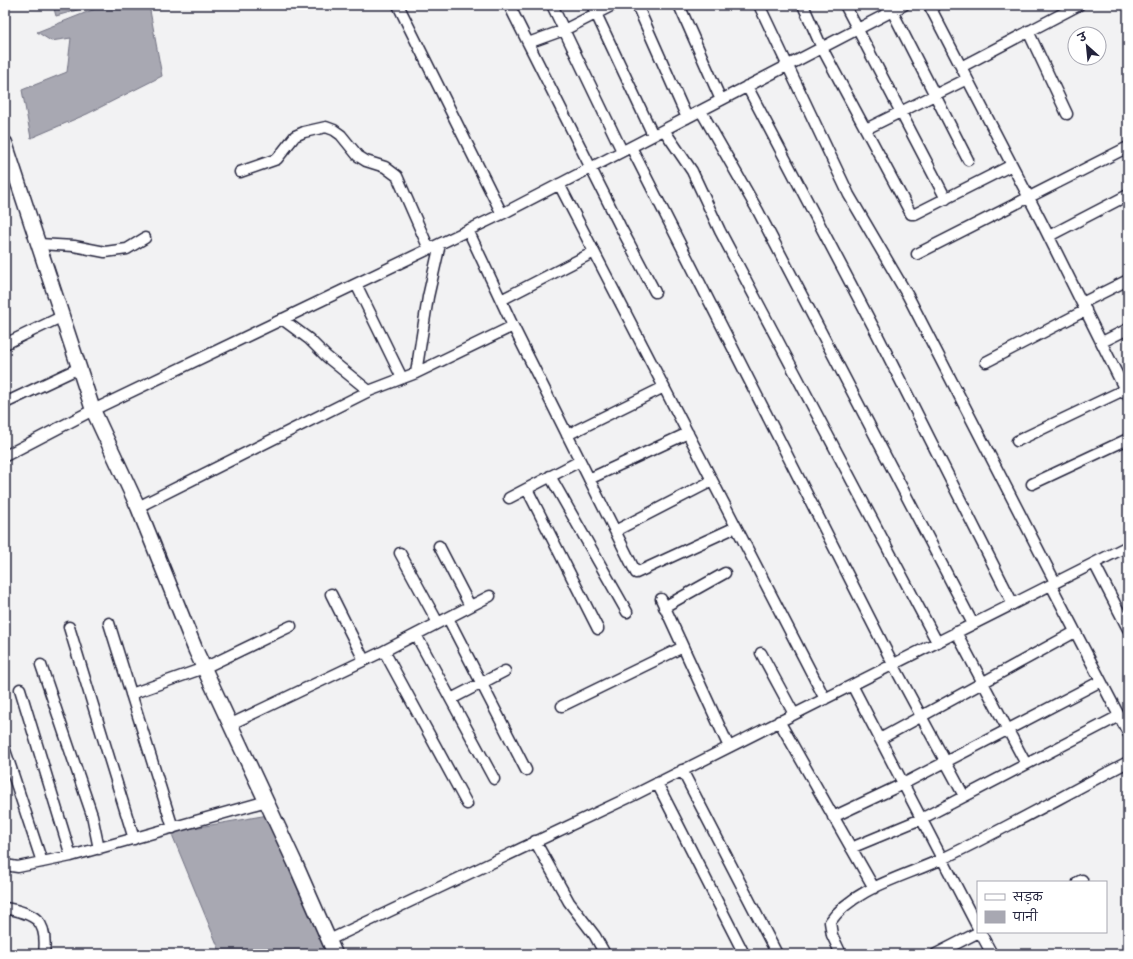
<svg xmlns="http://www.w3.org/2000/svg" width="1133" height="959" font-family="'Indie Flower','Playpen Sans Deva',sans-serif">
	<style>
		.water { fill: #a8a8b2; stroke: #727282 }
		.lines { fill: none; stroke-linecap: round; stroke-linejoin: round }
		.street-casing { stroke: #22223b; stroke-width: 13 }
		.secondary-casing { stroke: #22223b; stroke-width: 17 }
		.street { stroke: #fff; stroke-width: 10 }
		.secondary { stroke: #fff; stroke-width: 14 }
	</style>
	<rect width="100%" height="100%" fill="#f2f2f3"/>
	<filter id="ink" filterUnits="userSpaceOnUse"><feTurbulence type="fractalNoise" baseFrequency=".025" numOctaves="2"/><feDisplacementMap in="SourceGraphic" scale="8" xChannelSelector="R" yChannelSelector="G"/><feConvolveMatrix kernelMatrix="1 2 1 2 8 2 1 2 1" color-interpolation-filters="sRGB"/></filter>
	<g filter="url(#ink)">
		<!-- water -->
		<path class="water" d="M 53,5 L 95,5 L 56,16 Z
			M 105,5 L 149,5 L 162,76 L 87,114 L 31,138 L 22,90 L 67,72 L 71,38 L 51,41 L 37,32 Z
			M 268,815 L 327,954 L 221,954 L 171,832 Z"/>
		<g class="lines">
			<defs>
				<path id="street" d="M 398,5 L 502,214
					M 509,5 L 620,226 L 655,292
					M 552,5 L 622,151
					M 592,5 L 653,135
					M 637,5 L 687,118
					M 679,5 L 721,100
					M 759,5 L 849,195 L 908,296 L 1055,582
					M 803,5 L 822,48 L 911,214 L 915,214 L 1012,165
					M 845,5 L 946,199
					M 889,5 L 968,160
					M 929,5 L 1041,221 L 1128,396
					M 1028,31 L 1067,114
					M 528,43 L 564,30 L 613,5
					M 961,67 L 1079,5
					M 747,86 L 876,332 L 1013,604
					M 701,111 L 758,211 L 973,624
					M 866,129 L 967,79
					M 664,130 L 692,171 L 720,231 L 937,642
					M 631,147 L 893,664 L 964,796
					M 240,172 L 277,159 L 295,136 L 304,132 L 326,127 L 334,130 L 341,135 L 358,156 L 366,161 L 385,167 L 397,176 L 429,249
					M 559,184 L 825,699
					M 468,230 L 513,326 L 636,573 L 736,527
					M 1049,236 L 1128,195
					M 39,244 L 74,246 L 105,252 L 127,249 L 145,238
					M 917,254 L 1128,147
					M 356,284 L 402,378
					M 501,300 L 594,252
					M 1082,303 L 1128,280
					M 282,319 L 309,339 L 327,357 L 369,391
					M 1102,342 L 1128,329
					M 5,344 L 63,316
					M 986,362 L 1086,310
					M 416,373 L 428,297 L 440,244
					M 5,403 L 79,368
					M 567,435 L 664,387
					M 1017,441 L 1128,388
					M 5,456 L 93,410 L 502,214 L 904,5
					M 550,476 L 627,612
					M 589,479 L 688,433
					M 1032,484 L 1128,439
					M 527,489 L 598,629
					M 509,498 L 580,461
					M 138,507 L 369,391 L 416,373 L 513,326
					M 615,531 L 712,481
					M 439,546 L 470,606
					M 400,553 L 438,623
					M 1094,563 L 1128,629
					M 1051,585 L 1128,733
					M 331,594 L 364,660
					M 661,599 L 729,747
					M 664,607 L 725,573
					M 448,618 L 526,770
					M 109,623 L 173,828
					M 69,627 L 134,839
					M 956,632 L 1026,764
					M 416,635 L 494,779
					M 384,651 L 467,804
					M 761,653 L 794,714
					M 41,665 L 92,815 L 99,849
					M 852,685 L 978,928
					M 20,689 L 71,856
					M 131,694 L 204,668 L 291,626
					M 451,699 L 505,671
					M 562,706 L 683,647
					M 779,721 L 874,888
					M 231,724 L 384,651 L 490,596
					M 880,739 L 1075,632
					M 5,750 L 42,862
					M 682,770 L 777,954
					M 657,783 L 743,952
					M 833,817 L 903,784 L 1101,681
					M 535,841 L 569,902 L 595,936 L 605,954
					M 851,848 L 921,819 L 1119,716
					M 5,865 L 18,867 L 71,856 L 267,801
					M 1078,882 L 1082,880
					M 5,908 C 36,914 48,920 44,954
					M 980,932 L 992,954
					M 329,940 L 632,796 L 1128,546
					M 841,954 L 832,935 L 830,922 C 853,888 906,876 942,859 C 1005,829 1066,794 1128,762
					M 936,954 L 979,932"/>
				<path id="secondary" d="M 5,143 L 93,410 L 138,507 L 196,651 L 295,863 L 335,954"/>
			</defs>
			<!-- street casing -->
			<use href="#street" class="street-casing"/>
			<!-- secondary casing -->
			<use href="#secondary" class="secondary-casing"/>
			<!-- street -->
			<use href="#street" class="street"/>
			<!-- secondary -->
			<use href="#secondary" class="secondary"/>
		</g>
	</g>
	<!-- margin -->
	<rect width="1133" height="959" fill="none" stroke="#fff" stroke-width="20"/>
	<rect x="10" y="10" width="1113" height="939" fill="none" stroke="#22223b" stroke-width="1.5" filter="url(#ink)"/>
	<!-- legend -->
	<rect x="977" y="881" width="130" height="52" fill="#ffffff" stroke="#a7a7b1"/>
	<rect x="985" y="894" width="20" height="6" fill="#ffffff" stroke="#a7a7b1"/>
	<text x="1013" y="901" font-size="12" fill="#22223b">सड़क</text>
	<rect x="985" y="911" width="20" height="12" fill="#a8a8b2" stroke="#a7a7b1"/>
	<text x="1013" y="921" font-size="12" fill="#22223b">पानी</text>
	<!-- north arrow -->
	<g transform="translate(1087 46) rotate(333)"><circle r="19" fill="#ffffff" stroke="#a7a7b1"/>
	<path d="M0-3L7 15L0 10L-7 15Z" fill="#22223b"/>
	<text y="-6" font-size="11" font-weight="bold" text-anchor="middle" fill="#22223b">उ</text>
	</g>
</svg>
